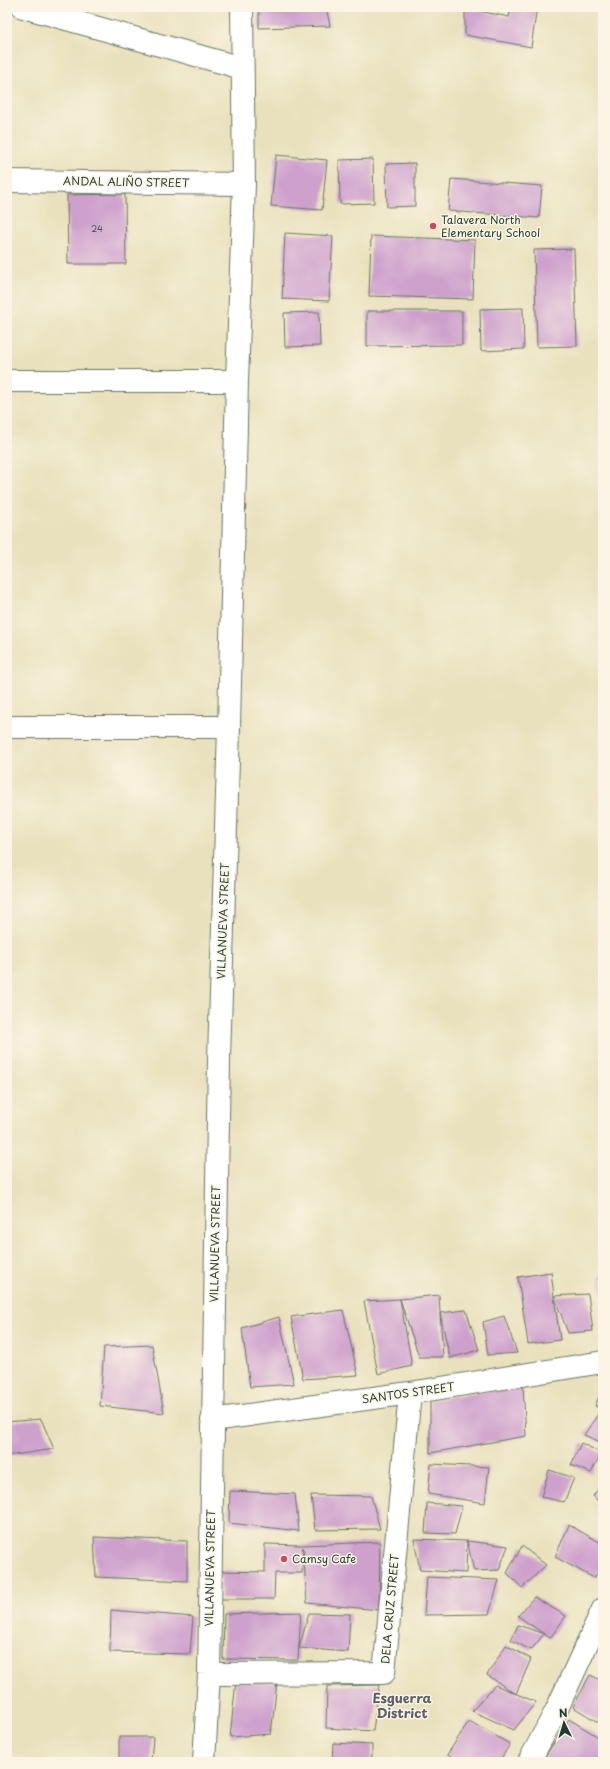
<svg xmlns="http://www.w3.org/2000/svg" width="610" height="1769" font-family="'Playpen Sans',sans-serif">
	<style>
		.building { fill: #cea1cd }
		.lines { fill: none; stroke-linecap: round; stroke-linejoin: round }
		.street-casing { stroke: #667664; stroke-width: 24 }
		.street { stroke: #fff; stroke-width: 22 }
		.poi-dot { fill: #d1495b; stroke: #fcf5e5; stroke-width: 1.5 }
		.labels { text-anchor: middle; stroke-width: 3; stroke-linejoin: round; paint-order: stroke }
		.number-label { font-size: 9px; fill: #4b565a }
		.street-label { font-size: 11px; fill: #1f3d34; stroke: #fcf5e5 }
		.poi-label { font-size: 11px; fill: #1f3d34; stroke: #fcf5e5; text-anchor: start }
		.quarter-label { font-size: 13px; font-weight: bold; fill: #5c606a; stroke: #fcf5e5 }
	</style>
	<rect width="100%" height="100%" fill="#fcf5e5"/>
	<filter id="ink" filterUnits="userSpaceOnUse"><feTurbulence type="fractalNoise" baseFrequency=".025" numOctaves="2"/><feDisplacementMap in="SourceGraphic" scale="8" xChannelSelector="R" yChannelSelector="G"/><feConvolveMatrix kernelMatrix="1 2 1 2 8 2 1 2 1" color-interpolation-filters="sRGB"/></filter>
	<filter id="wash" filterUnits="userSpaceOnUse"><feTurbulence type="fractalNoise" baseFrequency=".012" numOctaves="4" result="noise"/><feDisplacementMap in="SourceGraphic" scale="16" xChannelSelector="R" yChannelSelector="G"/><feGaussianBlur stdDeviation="0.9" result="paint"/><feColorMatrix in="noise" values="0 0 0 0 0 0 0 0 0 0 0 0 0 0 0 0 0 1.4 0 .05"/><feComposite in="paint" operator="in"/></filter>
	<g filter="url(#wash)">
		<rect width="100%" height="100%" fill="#e9e1bd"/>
		<g id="blocks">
			<!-- building -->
			<path class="building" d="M 259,7 L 326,7 L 330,26 L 259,28 Z
				M 511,7 L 537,7 L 531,47 L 465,35 L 465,8 L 509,17 Z
				M 276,155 L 327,160 L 322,210 L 271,206 Z
				M 373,159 L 374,203 L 340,204 L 339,160 Z
				M 415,163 L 415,206 L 387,207 L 386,164 Z
				M 451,179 L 542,186 L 539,218 L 448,211 Z
				M 125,194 L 126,264 L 68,264 L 67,195 Z
				M 285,233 L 333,236 L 329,301 L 282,299 Z
				M 371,236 L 475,240 L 473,299 L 369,296 Z
				M 574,249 L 577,346 L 537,347 L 534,250 Z
				M 523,308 L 524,349 L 481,351 L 480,309 Z
				M 367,311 L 462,311 L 462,345 L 367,346 Z
				M 319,312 L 320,346 L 285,347 L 284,313 Z
				M 551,1272 L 554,1296 L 588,1294 L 593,1331 L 568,1333 L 554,1296 L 560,1340 L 528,1344 L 518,1277 Z
				M 599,1276 L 603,1276 L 603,1296 L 602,1296 Z
				M 439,1295 L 440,1313 L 466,1310 L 479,1350 L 450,1358 L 440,1313 L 443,1357 L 419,1357 L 400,1299 Z
				M 400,1299 L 412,1366 L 378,1374 L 364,1301 Z
				M 343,1310 L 358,1375 L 303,1379 L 291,1317 Z
				M 504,1316 L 517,1353 L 488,1355 L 483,1322 Z
				M 279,1317 L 294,1384 L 250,1387 L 242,1328 Z
				M 152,1345 L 164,1413 L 100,1406 L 104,1347 Z
				M 523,1386 L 526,1436 L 430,1453 L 430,1400 Z
				M 603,1387 L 603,1443 L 584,1435 L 602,1408 L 595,1406 Z
				M 41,1419 L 54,1449 L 7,1456 L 7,1422 Z
				M 581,1443 L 601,1453 L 591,1473 L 571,1465 Z
				M 431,1464 L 489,1467 L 485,1503 L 428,1494 Z
				M 549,1470 L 574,1478 L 564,1502 L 541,1497 Z
				M 603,1483 L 603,1506 L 593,1496 Z
				M 230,1491 L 295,1494 L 299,1531 L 229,1523 Z
				M 311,1495 L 371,1496 L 380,1529 L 315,1530 Z
				M 427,1503 L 462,1506 L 455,1534 L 425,1533 Z
				M 569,1525 L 603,1544 L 603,1564 L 594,1578 L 555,1557 Z
				M 94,1537 L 187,1541 L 187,1581 L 96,1577 Z
				M 414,1539 L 467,1541 L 466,1573 L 420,1570 Z
				M 467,1541 L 508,1546 L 499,1570 L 474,1571 Z
				M 380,1542 L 379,1610 L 307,1603 L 303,1547 L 302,1573 L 275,1573 L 274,1599 L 221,1599 L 221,1571 L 265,1572 L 265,1544 L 303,1545 Z
				M 522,1546 L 546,1565 L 522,1588 L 507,1573 Z
				M 427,1577 L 499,1580 L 489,1614 L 424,1615 Z
				M 534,1597 L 566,1616 L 550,1638 L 544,1634 L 531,1650 L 511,1640 L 518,1625 L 544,1634 L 518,1616 Z
				M 111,1610 L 193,1617 L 190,1654 L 110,1652 Z
				M 301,1612 L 298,1660 L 223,1659 L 224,1614 Z
				M 309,1613 L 350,1614 L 348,1652 L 299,1648 Z
				M 506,1645 L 531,1659 L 516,1694 L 487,1675 Z
				M 590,1675 L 603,1681 L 603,1725 L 573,1707 Z
				M 236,1681 L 277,1683 L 271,1734 L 230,1737 Z
				M 379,1685 L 373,1731 L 326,1728 L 327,1686 Z
				M 495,1685 L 536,1702 L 514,1730 L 472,1711 Z
				M 569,1719 L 603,1740 L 603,1762 L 546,1762 L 543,1760 Z
				M 469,1721 L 510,1744 L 499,1762 L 461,1762 L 447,1755 Z
				M 119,1737 L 153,1737 L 151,1762 L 119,1762 Z
				M 333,1743 L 372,1745 L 372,1762 L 332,1762 Z"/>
		</g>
	</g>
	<g filter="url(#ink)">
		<use href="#blocks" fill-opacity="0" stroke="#667664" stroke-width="1"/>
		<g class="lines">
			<defs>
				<path id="street" d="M 23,7 L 242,68
					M 7,181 L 244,184
					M 7,381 L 237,381
					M 7,727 L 229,727
					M 212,1420 L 410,1393 L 603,1362
					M 209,1674 L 384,1673 L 410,1393
					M 204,1762 L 209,1674 L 219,1059 L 229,727 L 237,381 L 244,184 L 242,7
					M 529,1762 L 556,1711 L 603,1609"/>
			</defs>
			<!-- street casing -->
			<use href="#street" class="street-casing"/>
			<!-- street -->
			<use href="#street" class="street"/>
		</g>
	</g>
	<!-- markers -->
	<g class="poi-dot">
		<circle cx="433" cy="226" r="4"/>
		<circle cx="284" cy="1559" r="4"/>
	</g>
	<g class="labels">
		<!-- number labels -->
		<g class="number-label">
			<text x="97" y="232">24</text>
		</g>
		<!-- street labels -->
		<g class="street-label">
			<text transform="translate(126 182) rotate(1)" y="4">ANDAL ALIÑO STREET</text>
			<text transform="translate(223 921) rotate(-88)" y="4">VILLANUEVA STREET</text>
			<text transform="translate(215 1244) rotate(-89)" y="4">VILLANUEVA STREET</text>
			<text transform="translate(408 1393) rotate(-8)" y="4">SANTOS STREET</text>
			<text transform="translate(210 1568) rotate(-89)" y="4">VILLANUEVA STREET</text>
			<text transform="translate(390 1609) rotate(-85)" y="4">DELA CRUZ STREET</text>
		</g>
		<!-- poi labels -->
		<g class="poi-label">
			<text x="441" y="224">Talavera North<tspan x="441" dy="13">Elementary School</tspan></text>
			<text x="292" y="1563">Camsy Cafe</text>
		</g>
		<!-- quarter labels -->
		<g class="quarter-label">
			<text x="402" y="1703">Esguerra<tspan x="402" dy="15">District</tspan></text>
		</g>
	</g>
	<!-- margin -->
	<rect width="610" height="1769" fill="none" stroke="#fcf5e5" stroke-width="24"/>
	<!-- north arrow -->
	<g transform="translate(564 1723) rotate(355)" stroke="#fcf5e5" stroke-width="3" paint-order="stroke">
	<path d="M0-3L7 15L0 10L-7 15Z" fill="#1f3d34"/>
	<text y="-6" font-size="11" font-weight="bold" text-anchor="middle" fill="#1f3d34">N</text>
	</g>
</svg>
